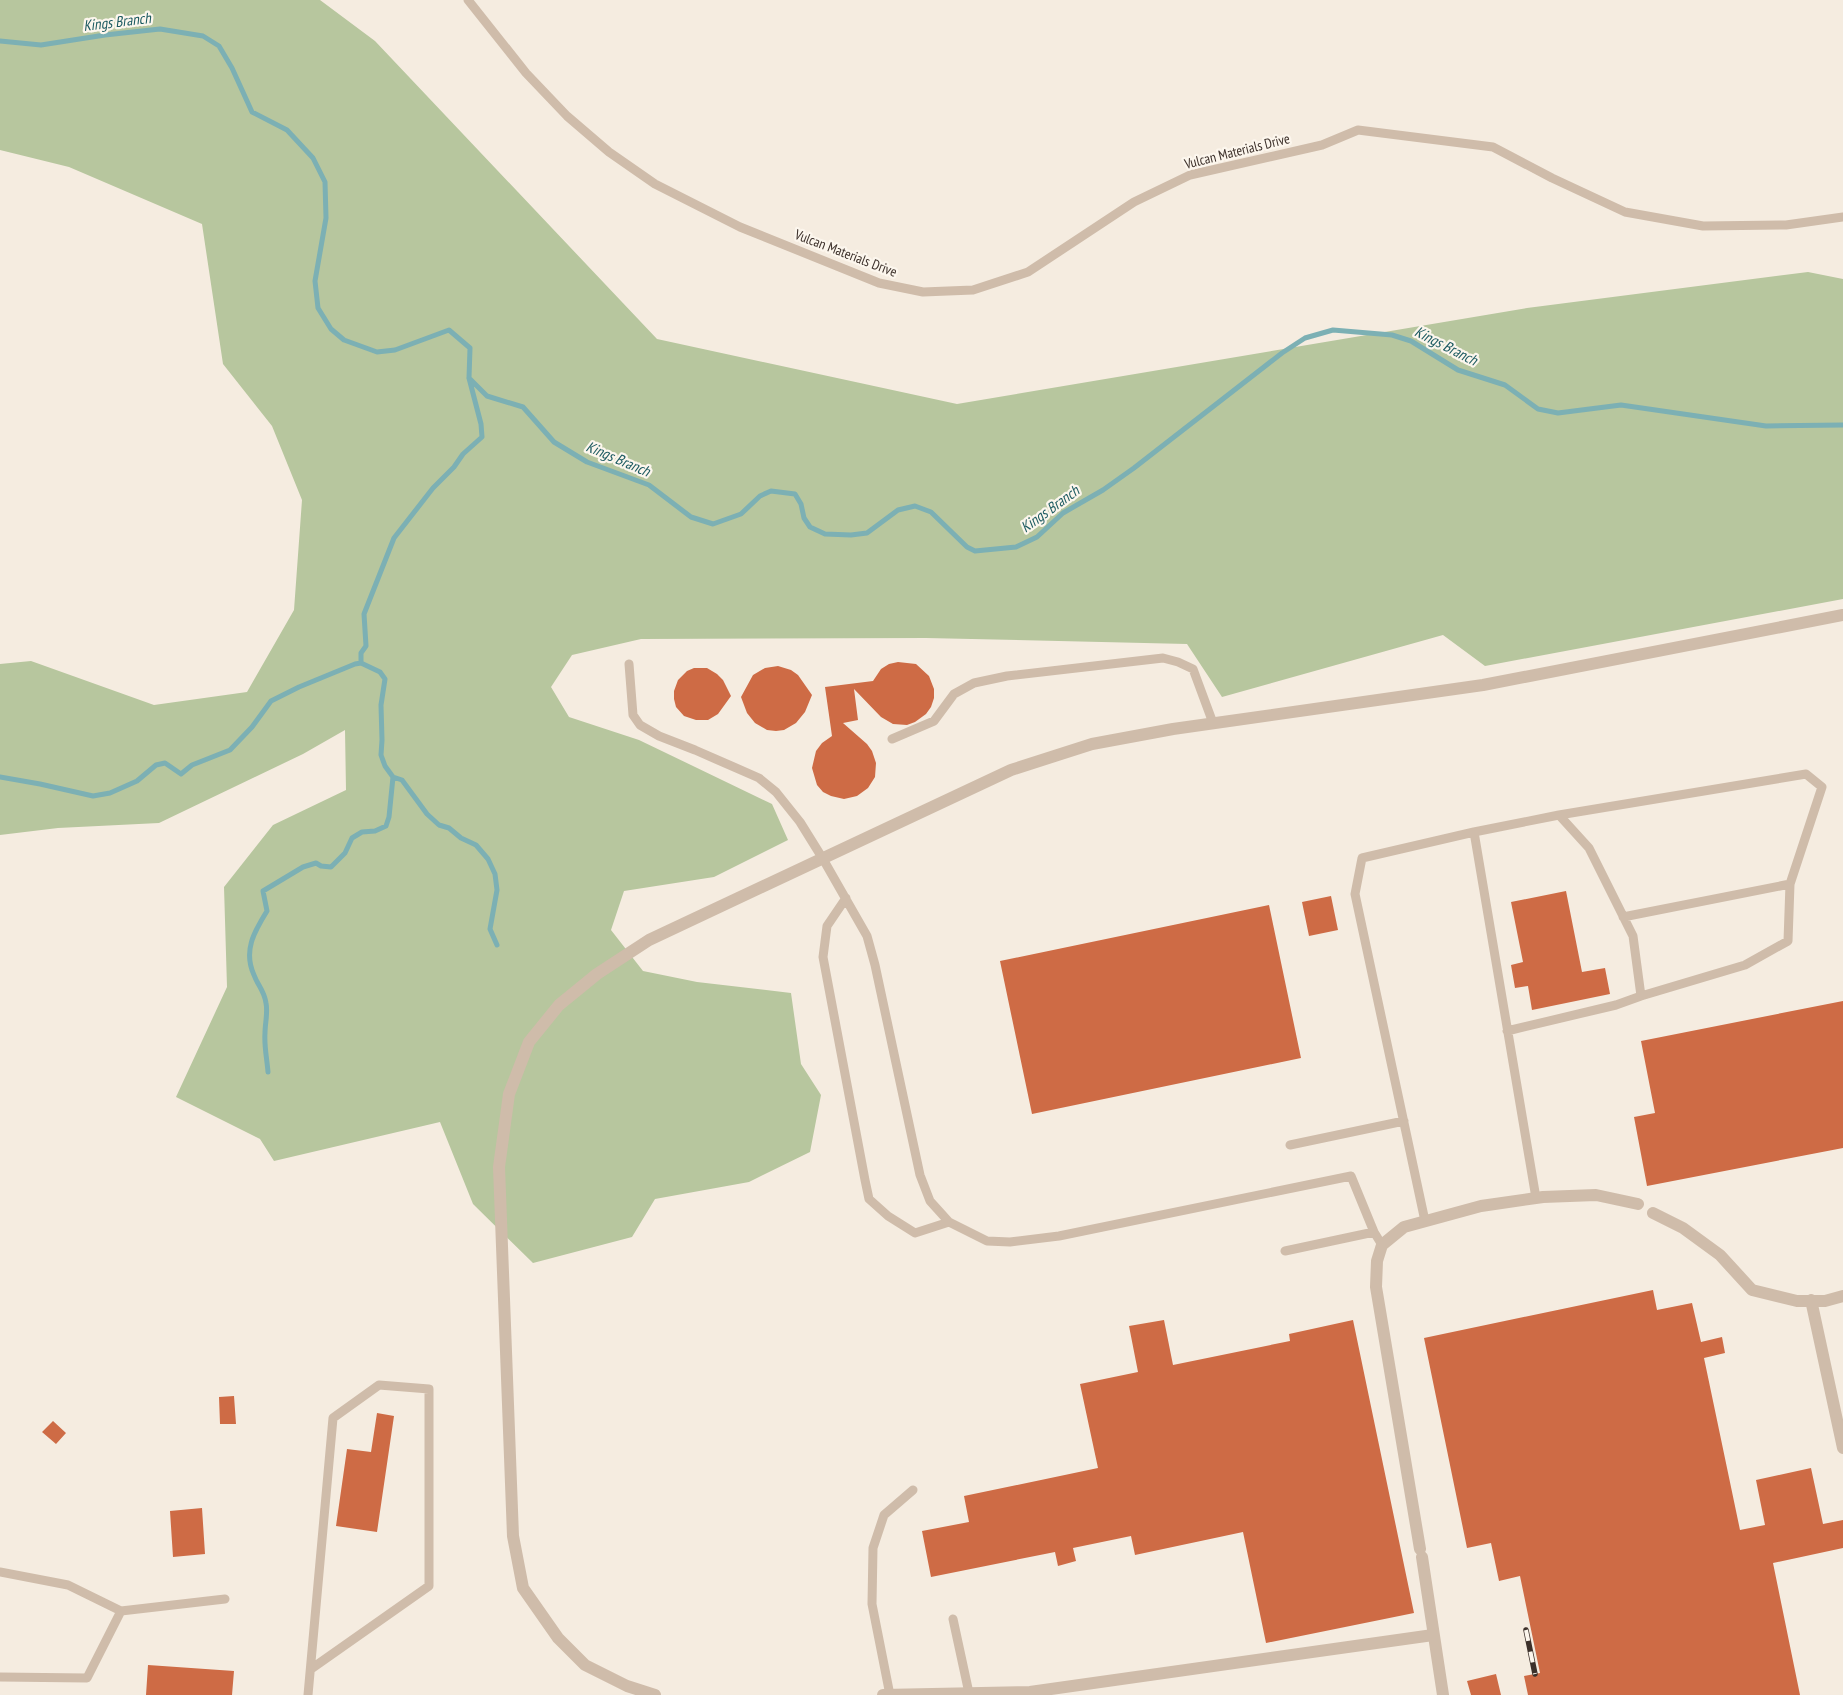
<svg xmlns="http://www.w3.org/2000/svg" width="1843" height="1695" font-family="'PT Sans Narrow',sans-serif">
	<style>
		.green { fill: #b7c69e }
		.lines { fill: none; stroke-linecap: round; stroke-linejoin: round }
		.stream { stroke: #7cb0b4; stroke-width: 5 }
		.building { fill: #ce6b45 }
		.lane { stroke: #cfbcaa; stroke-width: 9 }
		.street { stroke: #cfbcaa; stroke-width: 12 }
		.rail-casing { stroke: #3c302a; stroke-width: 5.5 }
		.rail { stroke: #fcf6ed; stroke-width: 4; stroke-dasharray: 11; stroke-linecap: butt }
		.labels { text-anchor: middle; stroke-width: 4.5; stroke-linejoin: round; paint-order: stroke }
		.street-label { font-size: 14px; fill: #3c302a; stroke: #fcf6ed }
		.water-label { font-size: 15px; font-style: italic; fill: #1c5a61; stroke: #fcf6ed }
	</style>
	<rect width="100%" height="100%" fill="#f5ece0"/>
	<!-- green -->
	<path class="green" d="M 0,0 L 320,0 L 375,41 L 657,339 L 957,404 L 1527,308 L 1808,272 L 1843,279 L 1843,599 L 1485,666 L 1443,635 L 1222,697 L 1187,644 L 926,638 L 641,639 L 572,655 L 551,687 L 569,717 L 639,740 L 772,804 L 788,840 L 714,877 L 624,891 L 611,930 L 643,971 L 697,982 L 791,993 L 801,1064 L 821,1095 L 810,1152 L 749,1182 L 655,1199 L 632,1237 L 533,1263 L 473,1204 L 440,1122 L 274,1161 L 260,1139 L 176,1097 L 227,987 L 224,887 L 273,825 L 346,790 L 345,730 L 303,754 L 159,823 L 58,828 L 0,835 L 0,664 L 31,661 L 154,705 L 247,692 L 294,610 L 302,500 L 272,426 L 223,364 L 202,224 L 69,167 L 0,150 Z"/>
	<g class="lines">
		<!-- stream -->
		<path class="stream" d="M 0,41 L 41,45 L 105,35 L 160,29 L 203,36 L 219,46 L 232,68 L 252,112 L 287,130 L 313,158 L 325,182 L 326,218 L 315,281 L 318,308 L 331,329 L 344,340 L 377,352 L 395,350 L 449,330 L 470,348 L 469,378 L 481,424 L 482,437 L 463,454 L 454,467 L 433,488 L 394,538 L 364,614 L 366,646 L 361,653 L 361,663
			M 469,378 L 487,396 L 523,407 L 554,442 L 587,462 L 649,485 L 691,517 L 713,524 L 741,514 L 760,496 L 771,491 L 795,494 L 801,504 L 804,518 L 810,527 L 825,534 L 851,535 L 867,533 L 898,510 L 915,506 L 931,512 L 967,547 L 975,551 L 1016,547 L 1037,537 L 1063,513 L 1103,490 L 1134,468 L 1282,353 L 1305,338 L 1333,330 L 1392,335 L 1411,341 L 1458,370 L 1505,385 L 1538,409 L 1558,413 L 1621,405 L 1766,426 L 1843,425
			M 0,777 L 40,784 L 93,796 L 110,793 L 137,781 L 156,765 L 165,763 L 181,774 L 192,765 L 230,750 L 252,727 L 271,701 L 299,687 L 355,664 L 361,663 L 380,672 L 385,679 L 381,705 L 382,740 L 381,755 L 385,766 L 393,777 L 402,780 L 427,814 L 439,825 L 449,828 L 461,838 L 476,845 L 488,859 L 495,874 L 497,890 L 490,929 L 497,945
			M 268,1072 C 267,1059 264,1046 265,1033 C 265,1023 268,1013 266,1003 C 264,990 258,986 254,975 C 243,951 254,932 267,911 L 263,891 L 303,867 L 316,863 L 321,866 L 331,867 L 345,853 L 352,838 L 362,832 L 375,831 L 386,826 L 389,817 L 393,777"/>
	</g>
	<!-- building -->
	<path class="building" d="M 898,662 L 916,664 L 929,676 L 934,689 L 934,698 L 931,707 L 926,714 L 915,722 L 907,725 L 893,724 L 881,717 L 854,689 L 858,720 L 843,723 L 867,744 L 872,751 L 876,763 L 875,777 L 868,788 L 857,796 L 844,799 L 831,796 L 823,792 L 817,785 L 812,768 L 816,751 L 822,743 L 832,736 L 825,687 L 873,681 L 881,669 L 889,664 Z
		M 778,666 L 791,670 L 798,675 L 812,695 L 805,712 L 796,723 L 784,730 L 776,731 L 767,730 L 755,723 L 747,713 L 741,697 L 753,675 L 765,668 Z
		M 694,668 L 707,668 L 717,674 L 723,680 L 731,696 L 718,714 L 708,720 L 696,720 L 684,716 L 676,707 L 674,699 L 674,691 L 678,680 L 687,671 Z
		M 1566,891 L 1582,972 L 1605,968 L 1610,994 L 1532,1010 L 1528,986 L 1515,988 L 1511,965 L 1523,962 L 1511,902 Z
		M 1331,896 L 1338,930 L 1309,936 L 1302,902 Z
		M 1269,905 L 1301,1058 L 1032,1114 L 1000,961 Z
		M 1843,1001 L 1843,1148 L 1647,1186 L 1634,1117 L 1655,1113 L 1641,1041 Z
		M 1653,1290 L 1657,1310 L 1692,1303 L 1701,1342 L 1722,1337 L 1725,1353 L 1704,1358 L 1740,1530 L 1765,1525 L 1756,1480 L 1811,1468 L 1823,1524 L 1843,1520 L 1843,1548 L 1773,1563 L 1800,1695 L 1528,1695 L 1524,1676 L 1540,1673 L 1520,1576 L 1499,1581 L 1491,1543 L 1467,1548 L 1424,1338 Z
		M 1164,1320 L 1173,1365 L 1290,1341 L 1289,1334 L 1353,1320 L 1414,1613 L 1266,1643 L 1243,1532 L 1135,1555 L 1131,1536 L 1073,1548 L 1076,1561 L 1058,1566 L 1055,1552 L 931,1577 L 922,1531 L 969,1522 L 964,1496 L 1098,1468 L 1080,1384 L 1138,1372 L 1129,1326 Z
		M 234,1396 L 236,1424 L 220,1424 L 219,1397 Z
		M 377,1413 L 394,1416 L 377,1532 L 336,1526 L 347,1449 L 371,1452 Z
		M 53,1421 L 66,1433 L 56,1444 L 42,1432 Z
		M 202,1508 L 205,1554 L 173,1557 L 170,1511 Z
		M 148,1665 L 234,1671 L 232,1695 L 146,1695 Z
		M 1496,1674 L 1501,1695 L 1471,1695 L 1467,1681 Z"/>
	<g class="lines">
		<!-- lane -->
		<path class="lane" d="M 468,0 L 526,73 L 567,116 L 609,152 L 655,184 L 740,227 L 879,283 L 923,292 L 973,290 L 1028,272 L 1134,202 L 1190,175 L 1322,145 L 1358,130 L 1493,147 L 1552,178 L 1625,212 L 1703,226 L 1786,225 L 1843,217
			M 629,664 L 633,715 L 640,725 L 659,736 L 695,750 L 759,778 L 776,792 L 800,822 L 823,859 L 867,936 L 875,965 L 920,1175 L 930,1201 L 949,1222 L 987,1241 L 1010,1242 L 1059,1236 L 1351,1176 L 1374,1232 L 1382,1245
			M 892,739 L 934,721 L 954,694 L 974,683 L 1007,676 L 1163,658 L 1178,662 L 1193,669 L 1213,723
			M 1559,815 L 1806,774 L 1822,787 L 1790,884
			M 1474,832 L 1559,815 L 1589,848 L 1633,936 L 1641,996 L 1616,1005 L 1507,1031
			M 846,898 L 827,926 L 823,957 L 865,1180 L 869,1199 L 888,1216 L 915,1233 L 949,1222
			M 1623,917 L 1790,884 L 1788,941 L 1745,965 L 1641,996
			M 1290,1145 L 1404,1121
			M 1425,1221 L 1355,894 L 1362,858 L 1474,832 L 1536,1198
			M 1285,1251 L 1374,1232
			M 0,1572 L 68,1585 L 121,1611
			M 953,1619 L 969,1693
			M 0,1677 L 87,1678 L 121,1611 L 225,1599
			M 308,1695 L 333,1418 L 379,1385 L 429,1389 L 429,1586 L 311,1669
			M 890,1695 L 872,1604 L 873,1548 L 884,1515 L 913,1490"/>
		<!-- street -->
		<path class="street" d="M 1653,1213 L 1683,1228 L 1720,1255 L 1752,1290 L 1797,1301 L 1825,1301 L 1843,1296
			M 1811,1300 L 1843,1448
			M 1420,1549 L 1376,1287 L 1377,1261 L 1382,1245 L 1404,1227 L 1481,1206 L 1543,1197 L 1596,1195 L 1638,1204
			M 1422,1557 L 1443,1695
			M 655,1695 L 627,1686 L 585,1665 L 558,1638 L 523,1588 L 513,1536 L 499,1167 L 509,1094 L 529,1042 L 559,1005 L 597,974 L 649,940 L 1011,770 L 1092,744 L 1173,729 L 1483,685 L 1843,615
			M 883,1695 L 1030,1692 L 1433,1635"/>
		<defs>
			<path id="rail" d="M 1526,1630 L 1535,1674"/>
		</defs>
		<!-- rail casing -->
		<use href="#rail" class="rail-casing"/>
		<!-- rail -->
		<use href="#rail" class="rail"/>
	</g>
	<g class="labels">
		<!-- street labels -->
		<g class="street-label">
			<text transform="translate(1237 151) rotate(-14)" y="5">Vulcan Materials Drive</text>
			<text transform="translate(846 253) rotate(21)" y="5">Vulcan Materials Drive</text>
		</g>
		<!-- water labels -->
		<g class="water-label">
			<text transform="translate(117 22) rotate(-7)" y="5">Kings Branch</text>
			<text transform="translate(1446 346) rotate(27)" y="5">Kings Branch</text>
			<text transform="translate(618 459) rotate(23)" y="5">Kings Branch</text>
			<text transform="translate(1050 509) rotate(-36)" y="5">Kings Branch</text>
		</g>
	</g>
</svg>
